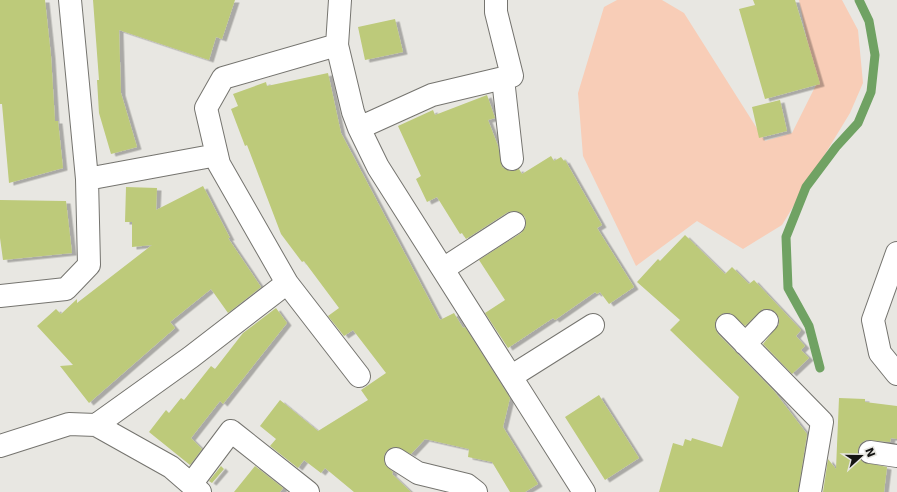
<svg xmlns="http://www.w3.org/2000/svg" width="897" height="492" font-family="'DejaVu Sans',sans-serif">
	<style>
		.green { fill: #f8cdb7 }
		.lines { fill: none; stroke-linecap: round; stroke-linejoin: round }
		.stream { stroke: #70a263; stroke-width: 9 }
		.building { fill: #bdca7a; filter: url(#shadow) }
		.minor-casing { stroke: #75746f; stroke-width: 24 }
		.minor { stroke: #fff; stroke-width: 22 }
	</style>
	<defs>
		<filter id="shadow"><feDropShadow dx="4.5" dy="2.5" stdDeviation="0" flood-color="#0004"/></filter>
	</defs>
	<rect width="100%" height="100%" fill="#e8e7e2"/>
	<!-- green -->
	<path class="green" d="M 617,0 L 662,0 L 684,13 L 765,141 L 792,133 L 816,85 L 799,0 L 842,0 L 858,30 L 863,83 L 850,113 L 782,225 L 743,249 L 697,221 L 636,266 L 583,156 L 578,93 L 604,7 Z"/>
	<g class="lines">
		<!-- stream -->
		<path class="stream" d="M 820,368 L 809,326 L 788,288 L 786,237 L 806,187 L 836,147 L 858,123 L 871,92 L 875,55 L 869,21 L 859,0"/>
	</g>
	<!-- building -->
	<path class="building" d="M 0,0 L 45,0 L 51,56 L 55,121 L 58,121 L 63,168 L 9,183 L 2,104 L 0,104 Z
		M 93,0 L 235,0 L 222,39 L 216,37 L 209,60 L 119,30 L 121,93 L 137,147 L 111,154 L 99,113 L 97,80 L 99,80 Z
		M 753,0 L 795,0 L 820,84 L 765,99 L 739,9 L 755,5 Z
		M 395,19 L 403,52 L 365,60 L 358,27 Z
		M 328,73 L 341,133 L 440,320 L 454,313 L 463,328 L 465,327 L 510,398 L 503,427 L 538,484 L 525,492 L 510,492 L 492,462 L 468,457 L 469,449 L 425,439 L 411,454 L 396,447 L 390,448 L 385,453 L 384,458 L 385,465 L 393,472 L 392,474 L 411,492 L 354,492 L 325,468 L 321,473 L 304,460 L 298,468 L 270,446 L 276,439 L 260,426 L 280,400 L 318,431 L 368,400 L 361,390 L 386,373 L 353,330 L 344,336 L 328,316 L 339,308 L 304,261 L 302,262 L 281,234 L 247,145 L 245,146 L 231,109 L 238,106 L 233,94 L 266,82 L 267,86 Z
		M 487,95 L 495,118 L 488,120 L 498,146 L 502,167 L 507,170 L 513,171 L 519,169 L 522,174 L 551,156 L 554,161 L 561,157 L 564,161 L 565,160 L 602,225 L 597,228 L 634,287 L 609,304 L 600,292 L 597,294 L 595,292 L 555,320 L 553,318 L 508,348 L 485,313 L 505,300 L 479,260 L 521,233 L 525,228 L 526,223 L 525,217 L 519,212 L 514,211 L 508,212 L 466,239 L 462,233 L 460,234 L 437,197 L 427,202 L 416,179 L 421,176 L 398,126 L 433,110 L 435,115 Z
		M 780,100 L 787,131 L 759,138 L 752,107 Z
		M 203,186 L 230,238 L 228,238 L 261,287 L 228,313 L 211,289 L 170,322 L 175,328 L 89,403 L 60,366 L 73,365 L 37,326 L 56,309 L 61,314 L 77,299 L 77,303 L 152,245 L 132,247 L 132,222 L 125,222 L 126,187 L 157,188 L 156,210 Z
		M 0,200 L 66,201 L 72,253 L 3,260 L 0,238 Z
		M 685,235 L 725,274 L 732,267 L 749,284 L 754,280 L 801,330 L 796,336 L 805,346 L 801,350 L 809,358 L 792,374 L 763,344 L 779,324 L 779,318 L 775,312 L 770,309 L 763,309 L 745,326 L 730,313 L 724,313 L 719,316 L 715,322 L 715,328 L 718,334 L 774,391 L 807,434 L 798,492 L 659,492 L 673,443 L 683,446 L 685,439 L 691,441 L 692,438 L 722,447 L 739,397 L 670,330 L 680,320 L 637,282 L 658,259 L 660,261 Z
		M 276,308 L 287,323 L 223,404 L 220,401 L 191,438 L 202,449 L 190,465 L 149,432 L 166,410 L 169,413 L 181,398 L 184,400 L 211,366 L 215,369 L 243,333 Z
		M 599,395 L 639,458 L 605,480 L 565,417 Z
		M 839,398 L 865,399 L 865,402 L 897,406 L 897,439 L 891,438 L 890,442 L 866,440 L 860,444 L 858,450 L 858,456 L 863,462 L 887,467 L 884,492 L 823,492 L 828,459 L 836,469 Z
		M 221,466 L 224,469 L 212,483 L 209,481 Z
		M 255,466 L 283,488 L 280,492 L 234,492 Z"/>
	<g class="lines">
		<defs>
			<path id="minor" d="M 340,0 L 337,45 L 353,112 L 359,128 L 378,167 L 584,492
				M 337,45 L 223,78 L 206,108 L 219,164 L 287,283 L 359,376
				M 503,79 L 512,159
				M 359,128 L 432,95 L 512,76 L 496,12 L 496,0
				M 87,179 L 217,155
				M 897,253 L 873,320 L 880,353 L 897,374
				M 443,269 L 514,223
				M 0,296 L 66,289 L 89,265 L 87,179 L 70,0
				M 727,325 L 822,422 L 810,492
				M 745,344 L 767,321
				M 512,376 L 593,325
				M 96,425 L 171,467 L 200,492
				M 0,446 L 69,424 L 96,425 L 191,357 L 287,283
				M 870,452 L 897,456
				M 396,459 L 418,473 L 467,485 L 476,492
				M 192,483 L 231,431 L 308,492"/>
		</defs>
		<!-- minor casing -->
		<use href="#minor" class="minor-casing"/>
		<!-- minor -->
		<use href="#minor" class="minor"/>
	</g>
	<!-- north arrow -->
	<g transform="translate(861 456) rotate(69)" stroke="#e8e7e2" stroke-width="3" paint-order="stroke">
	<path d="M0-3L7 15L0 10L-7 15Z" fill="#141412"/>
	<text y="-6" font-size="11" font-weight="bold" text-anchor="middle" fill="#141412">N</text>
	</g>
</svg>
